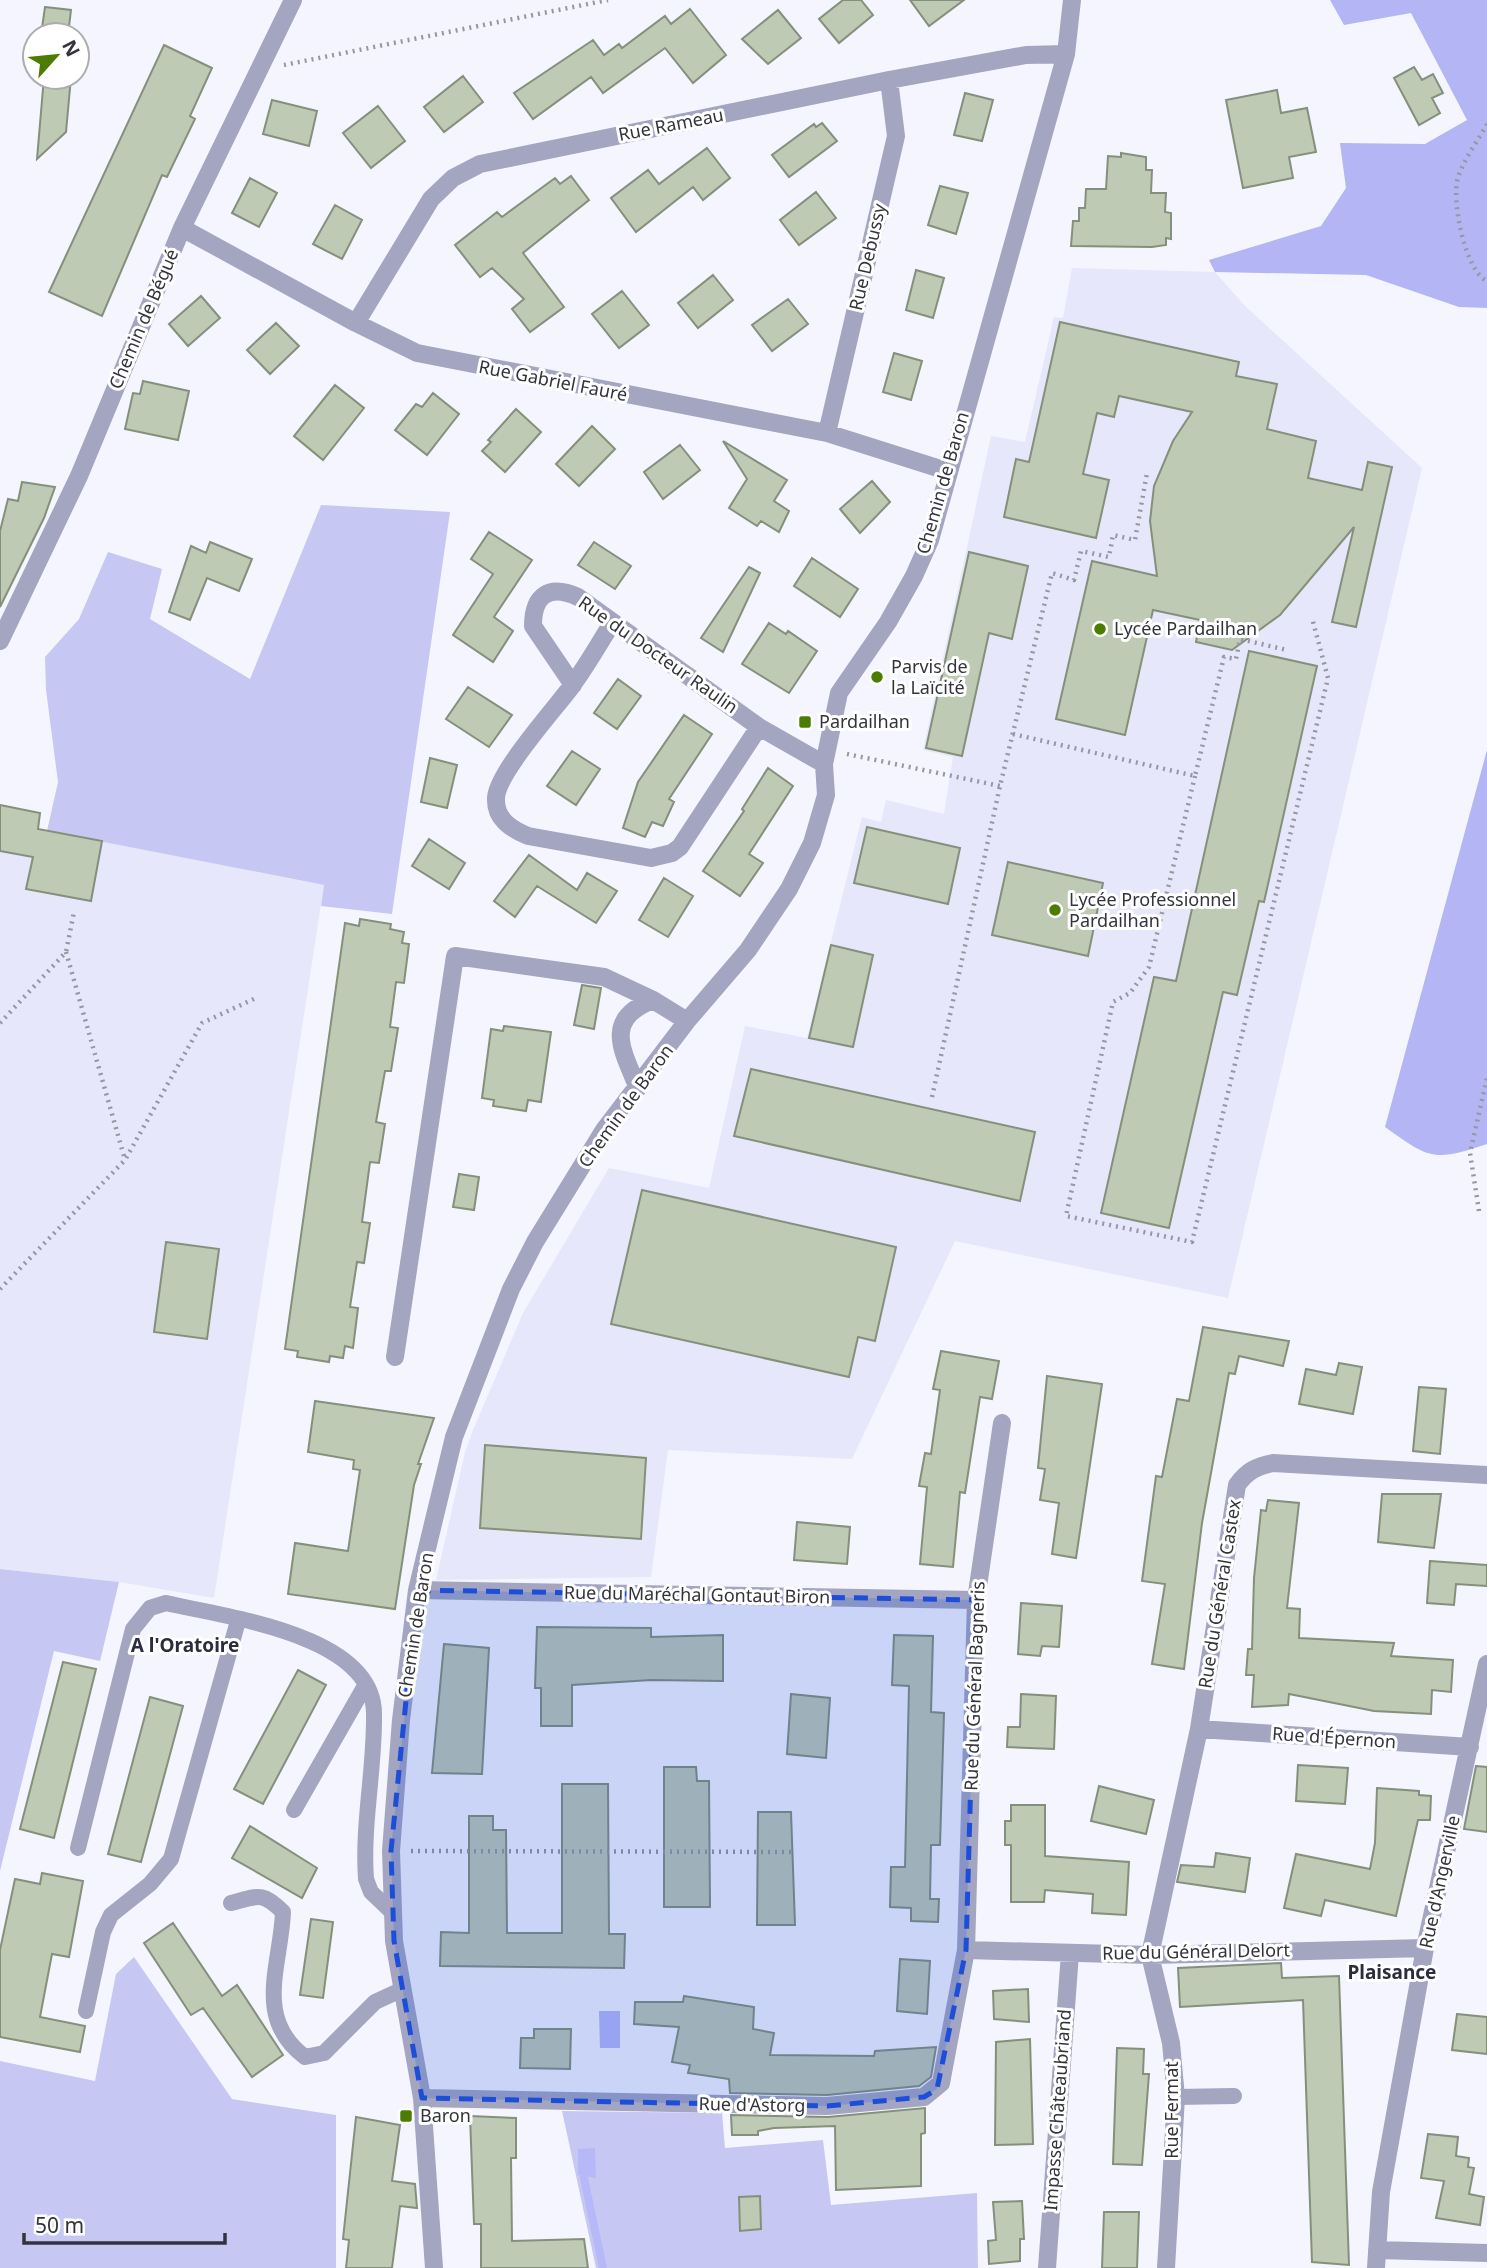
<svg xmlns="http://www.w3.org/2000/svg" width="1487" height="2268" font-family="'Noto Sans',sans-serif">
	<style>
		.built { fill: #e6e7fa }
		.green { fill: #c6c8f3 }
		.forest { fill: #b3b5f5 }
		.water { fill: #b7b8f8 }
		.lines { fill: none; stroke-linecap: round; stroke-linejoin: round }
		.stream { stroke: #b7b8f8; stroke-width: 8 }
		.building { fill: #becab4; stroke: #84907b; stroke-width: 2 }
		.path { stroke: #9697a1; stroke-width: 4.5; stroke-dasharray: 2 5; stroke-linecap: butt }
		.service { stroke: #a3a5c1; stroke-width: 16 }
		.minor { stroke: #a3a5c1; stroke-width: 18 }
		.marked { fill: #1d4ed8; fill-opacity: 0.2; stroke: #1d4ed8; stroke-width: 5; stroke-dasharray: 14 9; stroke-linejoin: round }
		.poi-dot { fill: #4d7c03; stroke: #fff; stroke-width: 2.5 }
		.labels { text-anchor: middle; stroke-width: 6; stroke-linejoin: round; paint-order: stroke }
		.street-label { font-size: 18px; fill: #33333d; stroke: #fff }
		.poi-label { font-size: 18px; fill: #33333d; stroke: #fff; text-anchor: start }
		.neighbourhood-label { font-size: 19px; font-weight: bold; fill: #2b2c3e; stroke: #fff }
	</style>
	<rect width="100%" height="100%" fill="#f4f5ff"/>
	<!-- built -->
	<path class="built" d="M 1072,268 L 1215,272 L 1244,305 L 1422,468 L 1228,1298 L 955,1241 L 852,1459 L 668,1450 L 651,1577 L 436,1580 L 465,1452 L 473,1430 L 523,1313 L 609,1168 L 709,1188 L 745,1026 L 807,1038 L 862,817 L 881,822 L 886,800 L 944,814 L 953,757 L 923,750 L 991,436 L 1025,442 L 1054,317 L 1063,318 Z
		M 0,822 L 324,885 L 214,1598 L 119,1582 L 0,1569 Z"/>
	<!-- green -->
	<path class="green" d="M 321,505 L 450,512 L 392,914 L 321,906 L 324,885 L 47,831 L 58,782 L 46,690 L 45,657 L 79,619 L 108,552 L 162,569 L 150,619 L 250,679 Z
		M 0,1569 L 119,1582 L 100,1661 L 54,1651 L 0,1871 Z
		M 134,1957 L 232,2099 L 336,2115 L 336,2268 L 0,2268 L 0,2061 L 95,2081 L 116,1974 Z
		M 562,2111 L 722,2113 L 725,2148 L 823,2140 L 831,2205 L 977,2193 L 978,2268 L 596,2268 Z"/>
	<!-- forest -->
	<path class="forest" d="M 1330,0 L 1487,0 L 1487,308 L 1459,307 L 1366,275 L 1215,272 L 1209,260 L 1321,226 L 1346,188 L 1340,143 L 1425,144 L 1467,120 L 1411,13 L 1344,25 Z
		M 1487,750 L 1487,1144 C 1433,1162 1430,1159 1385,1127 Z"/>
	<!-- water -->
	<path class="water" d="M 599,2011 L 620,2011 L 620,2048 L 600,2048 Z
		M 595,2148 L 596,2178 L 578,2175 L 578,2149 Z"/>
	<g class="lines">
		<!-- stream -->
		<path class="stream" d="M 584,2178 L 603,2268"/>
	</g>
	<!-- building -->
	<path class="building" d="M 843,0 L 861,0 L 873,15 L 839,43 L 819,19 Z
		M 910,0 L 964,0 L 929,26 Z
		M 45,7 L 71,10 L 68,35 L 41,35 Z
		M 690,9 L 726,55 L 693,83 L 665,48 L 603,93 L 591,77 L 533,119 L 514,93 L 593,40 L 604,55 L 619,44 L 622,48 L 665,16 L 671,24 Z
		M 778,10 L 801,38 L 768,64 L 742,39 Z
		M 164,45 L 212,68 L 190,116 L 195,119 L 167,177 L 162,175 L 102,316 L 49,292 Z
		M 1414,67 L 1422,80 L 1433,74 L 1443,93 L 1432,98 L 1440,113 L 1419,125 L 1394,78 Z
		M 463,76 L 483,102 L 444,132 L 424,107 Z
		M 44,77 L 71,77 L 66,132 L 37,159 Z
		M 1277,90 L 1281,113 L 1307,108 L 1316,152 L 1289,157 L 1293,178 L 1243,188 L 1226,100 Z
		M 965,93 L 993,100 L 982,141 L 954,135 Z
		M 272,100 L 317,111 L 309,146 L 263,134 Z
		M 378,106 L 405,141 L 371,168 L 343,133 Z
		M 822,123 L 837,141 L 789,177 L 772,155 L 814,124 L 816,127 Z
		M 707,148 L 730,178 L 703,200 L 693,187 L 636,232 L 611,198 L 648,170 L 659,184 Z
		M 1121,153 L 1146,157 L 1146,170 L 1152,170 L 1151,193 L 1166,193 L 1165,212 L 1171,213 L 1171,239 L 1166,238 L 1166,245 L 1152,247 L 1071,246 L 1073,221 L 1079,221 L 1079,208 L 1085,208 L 1086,189 L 1106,189 L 1108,156 L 1121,157 Z
		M 571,176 L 589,200 L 523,253 L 564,307 L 530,332 L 512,309 L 524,299 L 492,268 L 480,277 L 455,245 L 497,212 L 502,217 L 555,178 L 560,184 Z
		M 250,178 L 277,193 L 259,227 L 232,213 Z
		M 940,186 L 968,193 L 956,234 L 928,225 Z
		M 816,192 L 836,218 L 799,245 L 780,220 Z
		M 335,205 L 362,220 L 342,259 L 313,244 Z
		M 916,270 L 944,278 L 933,318 L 906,310 Z
		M 713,275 L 733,300 L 698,328 L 678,303 Z
		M 622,291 L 649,325 L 619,348 L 592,314 Z
		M 201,296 L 220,318 L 188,346 L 169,324 Z
		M 788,299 L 808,324 L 772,351 L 752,325 Z
		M 1060,322 L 1239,362 L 1236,376 L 1277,384 L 1267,429 L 1316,441 L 1308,478 L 1362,490 L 1368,462 L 1392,467 L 1356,627 L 1332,622 L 1354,527 L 1280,615 L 1232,650 L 1196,642 L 1200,620 L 1153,610 L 1125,735 L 1056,719 L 1092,561 L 1157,576 L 1150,521 L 1154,486 L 1173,441 L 1192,412 L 1119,396 L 1114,417 L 1097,413 L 1083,474 L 1109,480 L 1096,538 L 1004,517 L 1016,459 L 1029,462 Z
		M 276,323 L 299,346 L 270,374 L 247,350 Z
		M 894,353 L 922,361 L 911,400 L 883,392 Z
		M 143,381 L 189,391 L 178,440 L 125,429 L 133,393 L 140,394 Z
		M 335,385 L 364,408 L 323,460 L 294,436 Z
		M 433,393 L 459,414 L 427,455 L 395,430 L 416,404 L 422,407 Z
		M 516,409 L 541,432 L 505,472 L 482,451 L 491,442 L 488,440 Z
		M 592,426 L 615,449 L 579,486 L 556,464 Z
		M 723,441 L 787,480 L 774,501 L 789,511 L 779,532 L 761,521 L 757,526 L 729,508 L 747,479 Z
		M 680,445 L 700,470 L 663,499 L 644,472 Z
		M 872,481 L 890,502 L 860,533 L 840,509 Z
		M 22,482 L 55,487 L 44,518 L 0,607 L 0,531 L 8,499 L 18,501 Z
		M 489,532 L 532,560 L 494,617 L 513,631 L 493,662 L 453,635 L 493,574 L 471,559 Z
		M 210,542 L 252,559 L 239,591 L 207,578 L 190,620 L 169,612 L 191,546 L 206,553 Z
		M 594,542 L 631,566 L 615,589 L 578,565 Z
		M 969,552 L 1028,566 L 1012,639 L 989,633 L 962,756 L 926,748 Z
		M 812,558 L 858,589 L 840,617 L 794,586 Z
		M 749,567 L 760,573 L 723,652 L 701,638 Z
		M 769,623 L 786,634 L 788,631 L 817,651 L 789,693 L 742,664 Z
		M 1249,651 L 1317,666 L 1264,902 L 1259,901 L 1237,995 L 1223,992 L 1169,1228 L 1101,1213 L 1154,977 L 1176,981 Z
		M 618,679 L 641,696 L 617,729 L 594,713 Z
		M 468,687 L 512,715 L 489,747 L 446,719 Z
		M 684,715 L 712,734 L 669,799 L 674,802 L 663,826 L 652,822 L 645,837 L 623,828 L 638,782 Z
		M 572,751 L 600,769 L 576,805 L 547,786 Z
		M 430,758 L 457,765 L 447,808 L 421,802 Z
		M 768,768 L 793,786 L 749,854 L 763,863 L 740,896 L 703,871 L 744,811 L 742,809 Z
		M 0,805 L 40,813 L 38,829 L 102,841 L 91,901 L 26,889 L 33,857 L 0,851 Z
		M 867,827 L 960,848 L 948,904 L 854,883 Z
		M 429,839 L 465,863 L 449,889 L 412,866 Z
		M 529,855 L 577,890 L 587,873 L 617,891 L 596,923 L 537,886 L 515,917 L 494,901 Z
		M 1008,862 L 1103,883 L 1088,956 L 992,935 Z
		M 664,878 L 693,896 L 668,937 L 639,920 Z
		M 360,919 L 391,924 L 390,929 L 404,932 L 402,943 L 409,944 L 404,983 L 396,982 L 390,1027 L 398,1028 L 391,1071 L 385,1071 L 376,1122 L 385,1124 L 379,1163 L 370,1162 L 362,1222 L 370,1223 L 364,1263 L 357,1262 L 350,1307 L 358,1308 L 353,1348 L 345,1346 L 343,1358 L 330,1356 L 329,1362 L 297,1357 L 298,1351 L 285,1349 L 345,923 L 359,926 Z
		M 831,945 L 873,955 L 853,1047 L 809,1038 Z
		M 582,985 L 601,988 L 594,1029 L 574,1025 Z
		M 504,1026 L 551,1032 L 541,1102 L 528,1100 L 526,1111 L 493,1106 L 494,1100 L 482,1098 L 491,1029 L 503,1031 Z
		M 751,1069 L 1035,1132 L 1020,1201 L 734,1136 Z
		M 459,1174 L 479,1177 L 474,1210 L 453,1207 Z
		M 642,1190 L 896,1247 L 875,1341 L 858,1337 L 849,1377 L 611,1324 Z
		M 166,1242 L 219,1249 L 207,1339 L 154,1332 Z
		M 1203,1327 L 1289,1341 L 1283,1366 L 1239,1356 L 1235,1374 L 1229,1373 L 1202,1523 L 1184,1669 L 1152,1664 L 1165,1584 L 1142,1581 L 1156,1476 L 1162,1477 L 1177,1399 L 1189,1401 Z
		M 941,1351 L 999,1361 L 992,1399 L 980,1397 L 965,1493 L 960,1492 L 953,1567 L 920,1564 L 927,1487 L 919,1486 L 925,1453 L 931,1454 L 940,1390 L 933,1389 Z
		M 1339,1363 L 1362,1367 L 1353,1414 L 1299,1404 L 1306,1369 L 1336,1375 Z
		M 1047,1376 L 1102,1384 L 1076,1558 L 1052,1554 L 1059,1503 L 1040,1500 L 1045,1469 L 1038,1468 Z
		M 1419,1387 L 1446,1389 L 1440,1454 L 1413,1451 Z
		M 315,1401 L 434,1418 L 418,1464 L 421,1464 L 414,1485 L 395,1609 L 288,1594 L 295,1543 L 348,1551 L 360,1470 L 353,1469 L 354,1460 L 308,1452 Z
		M 485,1445 L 646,1458 L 641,1539 L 480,1528 Z
		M 1382,1494 L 1441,1494 L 1434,1548 L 1378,1542 Z
		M 1268,1500 L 1299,1503 L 1287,1608 L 1300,1609 L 1299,1638 L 1394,1643 L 1391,1656 L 1453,1660 L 1451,1692 L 1432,1690 L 1431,1714 L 1374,1711 L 1289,1694 L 1288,1705 L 1252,1707 L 1254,1675 L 1246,1675 L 1248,1649 L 1252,1649 L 1254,1578 L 1261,1510 L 1266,1511 Z
		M 797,1522 L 850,1527 L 847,1564 L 794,1560 Z
		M 1430,1561 L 1487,1565 L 1487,1586 L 1456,1584 L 1454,1605 L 1427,1603 Z
		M 1021,1603 L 1062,1606 L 1059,1647 L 1042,1646 L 1040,1656 L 1018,1654 Z
		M 537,1627 L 651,1628 L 651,1637 L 723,1635 L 723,1681 L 651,1680 L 572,1685 L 572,1726 L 541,1726 L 541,1688 L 535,1688 Z
		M 894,1635 L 933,1636 L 931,1712 L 944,1713 L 940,1845 L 931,1845 L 930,1899 L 939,1899 L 938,1922 L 911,1921 L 911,1908 L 890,1907 L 891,1867 L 905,1867 L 909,1686 L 892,1685 Z
		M 444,1644 L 489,1648 L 482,1774 L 432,1773 Z
		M 63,1662 L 96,1669 L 54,1838 L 20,1829 Z
		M 298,1670 L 326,1685 L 263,1804 L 234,1789 Z
		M 791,1694 L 830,1698 L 826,1758 L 787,1754 Z
		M 1021,1694 L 1056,1696 L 1054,1749 L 1007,1747 L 1008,1727 L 1020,1727 Z
		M 150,1697 L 183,1706 L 141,1862 L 108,1854 Z
		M 1298,1765 L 1348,1768 L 1345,1804 L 1296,1801 Z
		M 1476,1766 L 1487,1767 L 1487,1832 L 1464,1829 Z
		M 664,1767 L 696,1767 L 697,1781 L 709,1781 L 710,1907 L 664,1907 Z
		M 562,1784 L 608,1784 L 609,1934 L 625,1934 L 624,1968 L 440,1966 L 441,1932 L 469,1933 L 469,1816 L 493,1816 L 493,1830 L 506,1830 L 507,1933 L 562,1933 Z
		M 1099,1786 L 1154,1800 L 1146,1834 L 1091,1821 Z
		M 1377,1788 L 1419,1791 L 1419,1795 L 1431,1796 L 1430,1820 L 1418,1820 L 1396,1916 L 1325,1900 L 1321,1916 L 1284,1908 L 1296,1854 L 1370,1869 L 1375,1843 Z
		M 1011,1805 L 1045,1805 L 1045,1856 L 1129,1862 L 1126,1915 L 1092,1913 L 1093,1894 L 1045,1890 L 1044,1902 L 1011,1902 L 1011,1845 L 1005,1845 L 1005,1821 L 1011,1821 Z
		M 758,1812 L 791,1812 L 795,1925 L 757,1925 Z
		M 250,1826 L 317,1868 L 302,1898 L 232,1858 Z
		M 1216,1853 L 1250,1858 L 1245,1892 L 1177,1882 L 1181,1865 L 1214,1867 Z
		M 42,1873 L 83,1881 L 69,1957 L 52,1954 L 40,2017 L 85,2026 L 80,2052 L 0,2037 L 0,1950 L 15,1879 L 40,1884 Z
		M 311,1919 L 333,1922 L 323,1998 L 300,1995 Z
		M 173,1923 L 222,1996 L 237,1985 L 283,2055 L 252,2077 L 203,2008 L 191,2015 L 144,1943 Z
		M 900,1959 L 930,1961 L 927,2014 L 897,2011 Z
		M 1281,1963 L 1282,1978 L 1339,1976 L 1349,2265 L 1312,2262 L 1303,2000 L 1180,2007 L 1178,1968 Z
		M 1028,1989 L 1029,2022 L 994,2019 L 993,1991 Z
		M 684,1996 L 754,2007 L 753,2029 L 774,2033 L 770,2055 L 874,2056 L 875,2051 L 936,2047 L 931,2077 L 919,2086 L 827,2095 L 730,2093 L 729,2079 L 688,2073 L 690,2065 L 672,2062 L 679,2027 L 634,2024 L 635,2002 L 683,2002 Z
		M 1457,2014 L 1487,2017 L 1487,2054 L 1452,2050 Z
		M 534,2029 L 571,2029 L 570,2069 L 520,2068 L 521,2038 L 534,2038 Z
		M 1030,2039 L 1033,2144 L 995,2145 L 996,2042 Z
		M 1117,2048 L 1144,2049 L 1143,2074 L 1149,2074 L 1142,2165 L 1113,2164 Z
		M 925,2108 L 925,2133 L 921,2134 L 921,2186 L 836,2190 L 835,2126 L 774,2128 L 758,2131 L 758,2135 L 732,2135 L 731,2115 L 828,2117 Z
		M 470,2116 L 516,2118 L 516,2158 L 511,2158 L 512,2241 L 584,2239 L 588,2268 L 481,2268 L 481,2224 L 474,2224 Z
		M 356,2117 L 400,2125 L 392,2181 L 415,2184 L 417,2208 L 400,2206 L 392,2268 L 346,2268 L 349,2240 L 343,2239 Z
		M 1428,2134 L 1458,2137 L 1456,2156 L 1469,2158 L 1468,2167 L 1474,2168 L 1469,2194 L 1484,2197 L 1480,2225 L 1436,2218 L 1444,2181 L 1421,2178 Z
		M 760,2196 L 761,2229 L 740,2231 L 739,2197 Z
		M 1022,2201 L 1024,2239 L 1020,2239 L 1020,2261 L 989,2264 L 988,2241 L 996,2240 L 993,2202 Z
		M 1104,2212 L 1139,2212 L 1137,2268 L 1102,2268 Z"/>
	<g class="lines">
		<!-- path -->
		<path class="path" d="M 284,65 L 608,0
			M 1487,124 C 1478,141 1463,160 1458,178 C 1451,200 1465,271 1487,281
			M 1013,734 L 1195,776 L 1224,657 L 1236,659 L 1240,639 L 1287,650
			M 847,754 L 1000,786
			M 1195,776 L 1149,967 L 1130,993 L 1113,1002 L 1066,1216 L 1192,1242 L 1328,678 L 1312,618
			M 66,952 L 125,1160
			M 0,1023 L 66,952 L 74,912
			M 932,1097 L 1000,786 L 1052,573 L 1074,580 L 1081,551 L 1109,557 L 1113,535 L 1135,540 L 1147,473
			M 1479,1211 L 1470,1153 L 1487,1078
			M 0,1289 L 125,1160 L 202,1023 L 256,998
			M 411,1851 L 795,1852"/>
		<!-- service -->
		<path class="service" d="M 294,1810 L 366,1684
			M 78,1848 L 133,1629 L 150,1608 L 166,1603 C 225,1617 373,1634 374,1713 C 375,1768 362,1824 366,1879 L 371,1892 L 393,1913
			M 231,1903 C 258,1896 262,1891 283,1912 C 281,1965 253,2018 305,2057 L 324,2053 L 375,2002 L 401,1990
			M 86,2011 L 103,1932 L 111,1915 L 150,1884 L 171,1859 L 238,1621
			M 1176,2097 L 1234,2096"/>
		<!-- minor -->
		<path class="minor" d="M 182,228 L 356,323 L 417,353 L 827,433 L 947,471
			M 356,323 L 431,199 L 453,178 L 480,164 L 889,80 L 1026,55 L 1066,54
			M 827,433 L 896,136 L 889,80
			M 612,623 C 599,644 586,667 571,687 C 554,710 497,773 496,798 C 495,819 511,829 528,836 L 651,858 L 672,853 L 680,847 L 759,727
			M 0,641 L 79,476 L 182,228 L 293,0
			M 573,685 L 533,626 C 533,595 549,584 578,597 L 759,727 L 824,764
			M 638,1088 C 622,1050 603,1019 653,1000
			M 395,1357 L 455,956 L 604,977 L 653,1000 L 687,1021
			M 417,1590 L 976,1600
			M 1199,1729 L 1470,1747
			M 966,1950 L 1150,1955 L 1425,1948
			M 422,2098 L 827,2106 L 924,2097 L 941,2083 L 966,1950 L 976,1600 L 1002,1423
			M 1377,2250 L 1487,2253
			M 434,2268 L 422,2098 L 394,1941 L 391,1851 L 401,1720 L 417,1590 L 454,1437 L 511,1289 L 535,1242 L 604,1130 L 687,1021 L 748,950 L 789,889 L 812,843 L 826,795 L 824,764 L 839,693 L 888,622 L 914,576 L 930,540 L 1066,54 L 1072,0
			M 1047,2268 L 1070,1953
			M 1166,2268 L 1176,2097 L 1171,2043 L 1150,1955 L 1199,1729 L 1237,1485 C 1247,1471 1257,1466 1273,1463 L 1487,1475
			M 1376,2268 L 1381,2192 L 1425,1948 L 1487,1664"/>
	</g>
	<!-- marked area -->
	<path class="marked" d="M 417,1590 L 976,1600 L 966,1950 L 937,2089 L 924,2097 L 827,2106 L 422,2098 L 394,1941 L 391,1851 Z"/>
	<!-- markers -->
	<g class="poi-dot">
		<circle cx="1100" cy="629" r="7"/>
		<circle cx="877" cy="677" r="7"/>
		<rect x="798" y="715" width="14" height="14" rx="3.5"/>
		<circle cx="1055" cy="910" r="7"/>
		<rect x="399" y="2109" width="14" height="14" rx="3.5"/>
	</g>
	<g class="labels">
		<!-- street labels -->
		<g class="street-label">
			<text transform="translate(671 125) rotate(-11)" y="6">Rue Rameau</text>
			<text transform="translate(868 257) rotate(-77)" y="6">Rue Debussy</text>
			<text transform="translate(144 319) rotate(-67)" y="6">Chemin de Bégué</text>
			<text transform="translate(553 381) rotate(11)" y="6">Rue Gabriel Fauré</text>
			<text transform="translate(943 483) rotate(-74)" y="6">Chemin de Baron</text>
			<text transform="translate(658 655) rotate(35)" y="6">Rue du Docteur Raulin</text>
			<text transform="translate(626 1106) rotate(-54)" y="6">Chemin de Baron</text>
			<text transform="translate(1220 1594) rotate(-81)" y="6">Rue du Général Castex</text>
			<text transform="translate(697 1595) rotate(1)" y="6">Rue du Maréchal Gontaut Biron</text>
			<text transform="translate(416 1625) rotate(-81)" y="6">Chemin de Baron</text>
			<text transform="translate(975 1686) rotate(-88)" y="6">Rue du Général Bagneris</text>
			<text transform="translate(1334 1738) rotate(4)" y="6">Rue d'Épernon</text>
			<text transform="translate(1440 1882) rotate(-78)" y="6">Rue d'Angerville</text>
			<text transform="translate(1196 1952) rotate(-1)" y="6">Rue du Général Delort</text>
			<text transform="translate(752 2105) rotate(1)" y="6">Rue d'Astorg</text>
			<text transform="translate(1058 2110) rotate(-86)" y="6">Impasse Châteaubriand</text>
			<text transform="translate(1172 2110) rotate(-90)" y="6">Rue Fermat</text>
		</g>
		<!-- poi labels -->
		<g class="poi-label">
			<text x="1114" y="635">Lycée Pardailhan</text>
			<text x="891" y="673">Parvis de<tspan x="891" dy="21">la Laïcité</tspan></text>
			<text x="819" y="728">Pardailhan</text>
			<text x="1069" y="906">Lycée Professionnel<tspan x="1069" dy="21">Pardailhan</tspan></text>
			<text x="420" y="2122">Baron</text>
		</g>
		<!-- neighbourhood labels -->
		<g class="neighbourhood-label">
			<text x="185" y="1652">A l'Oratoire</text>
			<text x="1392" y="1979">Plaisance</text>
		</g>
	</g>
	<!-- north arrow -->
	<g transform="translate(56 56) rotate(63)"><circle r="33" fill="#ffffff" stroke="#adadb1" stroke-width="2"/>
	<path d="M0-5L12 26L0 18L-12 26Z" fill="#4d7c03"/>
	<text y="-10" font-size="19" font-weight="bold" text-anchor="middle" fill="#33333d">N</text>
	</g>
	<!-- scale -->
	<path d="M24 2233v10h201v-10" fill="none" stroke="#33333d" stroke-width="3.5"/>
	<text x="35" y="2233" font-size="21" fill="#33333d" stroke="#ffffff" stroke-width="5" paint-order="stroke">50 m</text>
</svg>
